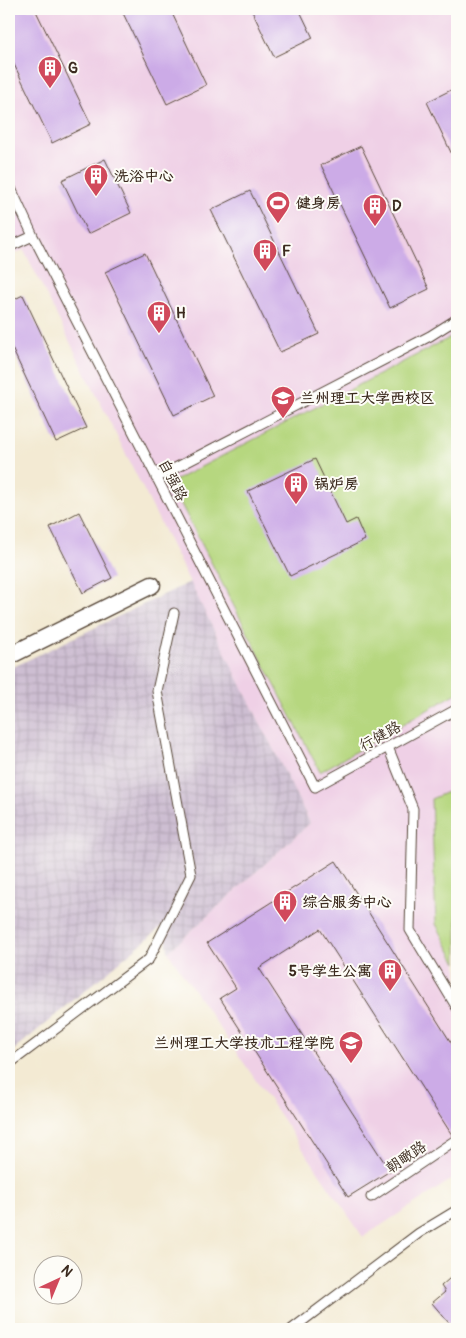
<svg xmlns="http://www.w3.org/2000/svg" width="466" height="1338" font-family="Pangolin,'LXGW WenKai TC',sans-serif">
	<style>
		.built { fill: #efd0e6 }
		.industrial { fill: url(#industrial-grid) }
		.grass { fill: #b6d77f; stroke: #78804e }
		.building { fill: #ccabe7 }
		.lines { fill: none; stroke-linecap: round; stroke-linejoin: round }
		.lane-casing { stroke: #574739; stroke-width: 11 }
		.street-casing { stroke: #574739; stroke-width: 19 }
		.lane { stroke: #fff; stroke-width: 9 }
		.street { stroke: #fff; stroke-width: 16 }
		.labels { text-anchor: middle; stroke-width: 4; stroke-linejoin: round; paint-order: stroke }
		.poi-label { font-size: 15px; font-weight: bold; fill: #3b2a1e; stroke: #fdfcf7; text-anchor: start }
		.street-label { font-size: 15px; fill: #3b2a1e; stroke: #fdfcf7 }
	</style>
	<defs>
		<pattern id="industrial-grid" width="8" height="8" patternUnits="userSpaceOnUse" patternTransform="scale(1.25)"><rect width="8" height="8" fill="#cdbed2"/><path d="M0 4h8M4 0v8" fill="none" stroke="#b1a3b4"/></pattern>
	</defs>
	<rect width="100%" height="100%" fill="#fdfcf7"/>
	<filter id="ink" filterUnits="userSpaceOnUse"><feTurbulence type="fractalNoise" baseFrequency=".02" numOctaves="2"/><feDisplacementMap in="SourceGraphic" scale="10" xChannelSelector="R" yChannelSelector="G"/><feConvolveMatrix kernelMatrix="1 2 1 2 8 2 1 2 1" color-interpolation-filters="sRGB"/></filter>
	<filter id="wash" filterUnits="userSpaceOnUse"><feTurbulence type="fractalNoise" baseFrequency=".0096" numOctaves="4" result="noise"/><feDisplacementMap in="SourceGraphic" scale="20" xChannelSelector="R" yChannelSelector="G"/><feGaussianBlur stdDeviation="1.12" result="paint"/><feColorMatrix in="noise" values="0 0 0 0 0 0 0 0 0 0 0 0 0 0 0 0 0 1.4 0 .05"/><feComposite in="paint" operator="in"/></filter>
	<g filter="url(#wash)">
		<rect width="100%" height="100%" fill="#f3ead3"/>
		<!-- built -->
		<path class="built" d="M 9,9 L 457,9 L 457,1176 L 363,1237 L 168,952 L 310,823 L 24,250 L 9,256 Z"/>
		<!-- industrial -->
		<path class="industrial" d="M 190,582 L 310,823 L 168,952 L 165,924 L 9,1054 L 9,669 Z"/>
		<!-- grass -->
		<path class="grass" d="M 457,334 L 457,693 L 320,772 L 170,483 Z
			M 457,788 L 457,963 L 436,924 L 431,799 Z"/>
		<g id="blocks">
			<!-- building -->
			<path class="building" d="M 9,9 L 35,9 L 91,124 L 52,143 L 9,54 Z
				M 121,9 L 170,9 L 206,85 L 167,104 Z
				M 251,9 L 299,9 L 313,38 L 274,57 Z
				M 457,87 L 457,165 L 427,102 Z
				M 361,146 L 429,289 L 390,308 L 321,165 Z
				M 105,159 L 131,213 L 88,234 L 62,180 Z
				M 250,191 L 319,334 L 280,352 L 211,210 Z
				M 145,253 L 213,396 L 174,415 L 105,272 Z
				M 23,295 L 86,428 L 56,442 L 9,342 L 9,302 Z
				M 315,459 L 346,524 L 356,519 L 365,540 L 290,576 L 248,491 Z
				M 79,512 L 112,578 L 83,593 L 50,527 Z
				M 336,861 L 457,1052 L 457,1133 L 452,1135 L 320,929 L 259,968 L 390,1171 L 348,1197 L 220,998 L 236,988 L 207,943 Z
				M 457,1272 L 457,1329 L 454,1329 L 432,1303 L 445,1292 L 441,1286 Z"/>
		</g>
	</g>
	<g filter="url(#ink)">
		<use href="#blocks" fill-opacity="0" stroke="#574739" stroke-width="1"/>
		<g class="lines">
			<defs>
				<path id="lane" d="M 9,184 L 33,236 L 315,787 L 457,709
					M 9,247 L 33,236
					M 156,478 L 430,336 L 457,319
					M 388,747 L 413,809 L 410,930 L 457,1008
					M 9,1064 L 149,959 L 191,875 L 157,691 L 174,613
					M 371,1197 L 457,1139
					M 292,1329 L 419,1233 L 457,1210"/>
				<path id="street" d="M 9,656 L 152,585"/>
			</defs>
			<!-- lane casing -->
			<use href="#lane" class="lane-casing"/>
			<!-- street casing -->
			<use href="#street" class="street-casing"/>
			<!-- lane -->
			<use href="#lane" class="lane"/>
			<!-- street -->
			<use href="#street" class="street"/>
		</g>
	</g>
	<!-- icons -->
	<defs>
		<symbol id="building-pin" viewBox="-11 -11 22 30"><path d="M0 17L-7.5 6A9.5 9.5 0 1 1 7.5 6Z" fill="#d1495b" stroke="#fdfcf7"/><path d="M-4-6H4V6H1V3H-1V6H-4ZM-2.5-4.3h1.7v1.8h-1.7ZM.8-4.3h1.7v1.8H.8ZM-2.5-1h1.7V.8h-1.7ZM.8-1h1.7V.8H.8Z" fill="#fff"/></symbol>
		<symbol id="stadium-pin" viewBox="-11 -11 22 30"><path d="M0 17L-7.5 6A9.5 9.5 0 1 1 7.5 6Z" fill="#d1495b" stroke="#fdfcf7"/><path d="M0-5a6.5 5 0 1 0 0 10a6.5 5 0 1 0 0-10ZM-3.5-1.8h7v3.6h-7Z" fill="#fff"/></symbol>
		<symbol id="university-pin" viewBox="-11 -11 22 30"><path d="M0 17L-7.5 6A9.5 9.5 0 1 1 7.5 6Z" fill="#d1495b" stroke="#fdfcf7"/><path d="M0-5L7-2L0 1L-7-2ZM-4 1L0 2.5L4 1V4Q0 6-4 4Z" fill="#fff"/></symbol>
	</defs>
	<g fill-rule="evenodd">
		<use href="#building-pin" x="36" y="54" width="28" height="38"/>
		<use href="#building-pin" x="82" y="162" width="28" height="38"/>
		<use href="#stadium-pin" x="264" y="189" width="28" height="38"/>
		<use href="#building-pin" x="361" y="192" width="28" height="38"/>
		<use href="#building-pin" x="251" y="237" width="28" height="38"/>
		<use href="#building-pin" x="145" y="299" width="28" height="38"/>
		<use href="#university-pin" x="269" y="384" width="28" height="38"/>
		<use href="#building-pin" x="282" y="470" width="28" height="38"/>
		<use href="#building-pin" x="271" y="888" width="28" height="38"/>
		<use href="#building-pin" x="376" y="957" width="28" height="38"/>
		<use href="#university-pin" x="337" y="1029" width="28" height="38"/>
	</g>
	<g class="labels">
		<!-- poi labels -->
		<g class="poi-label">
			<text x="68" y="73">G</text>
			<text x="114" y="181">洗浴中心</text>
			<text x="296" y="208">健身房</text>
			<text x="392" y="211">D</text>
			<text x="282" y="256">F</text>
			<text x="176" y="318">H</text>
			<text x="300" y="403">兰州理工大学西校区</text>
			<text x="314" y="489">锅炉房</text>
			<text x="302" y="907">综合服务中心</text>
			<text x="372" y="976" text-anchor="end">5号学生公寓</text>
			<text x="334" y="1048" text-anchor="end">兰州理工大学技术工程学院</text>
		</g>
		<!-- street labels -->
		<g class="street-label">
			<text transform="translate(173 480) rotate(63)" y="5">自强路</text>
			<text transform="translate(380 736) rotate(-29)" y="5">行健路</text>
			<text transform="translate(406 1157) rotate(-34)" y="5">朝瞰路</text>
		</g>
	</g>
	<!-- margin -->
	<rect width="466" height="1338" fill="none" stroke="#fdfcf7" stroke-width="30"/>
	<!-- north arrow -->
	<g transform="translate(58 1280) rotate(44)"><circle r="24" fill="#fdfcf7" stroke="#afa8a0"/>
	<path d="M0-4L9 19L0 12L-9 19Z" fill="#d1495b"/>
	<text y="-8" font-size="14" font-weight="bold" text-anchor="middle" fill="#3b2a1e">N</text>
	</g>
</svg>
